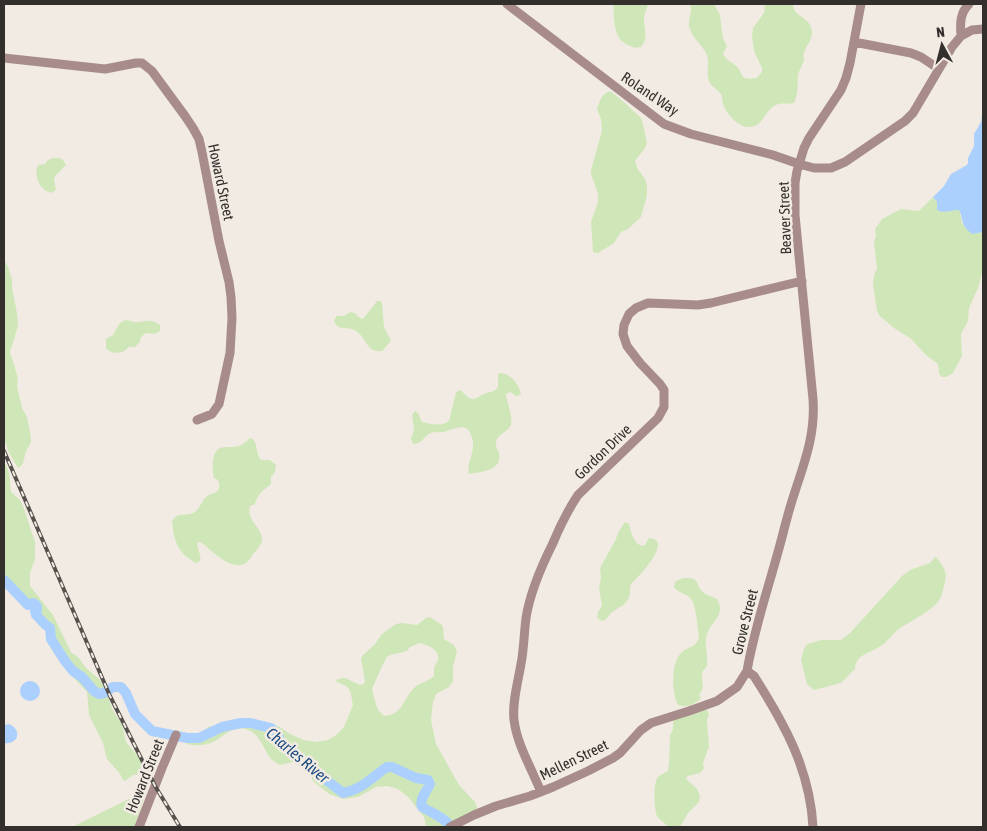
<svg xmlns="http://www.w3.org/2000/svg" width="987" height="831" font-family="'Asap Condensed',sans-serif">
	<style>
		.green { fill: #cfe7b8; fill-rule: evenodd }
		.water { fill: #abd0fd }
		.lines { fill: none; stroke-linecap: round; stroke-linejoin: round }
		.river { stroke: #abd0fd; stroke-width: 10 }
		.minor { stroke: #a88c8b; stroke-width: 9 }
		.rail-casing { stroke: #55514d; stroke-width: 4 }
		.rail { stroke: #f2ebe3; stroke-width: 2; stroke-dasharray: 5.5; stroke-linecap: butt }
		.labels { text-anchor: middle; stroke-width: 5; stroke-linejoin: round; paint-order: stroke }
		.street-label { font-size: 15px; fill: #322f2c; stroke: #f2ebe3 }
		.water-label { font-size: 16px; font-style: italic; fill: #1b4b81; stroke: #f2ebe3 }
	</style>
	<rect width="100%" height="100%" fill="#f2ebe3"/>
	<!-- green -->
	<path class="green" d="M 613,4 L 648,4 C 647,9 644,14 644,20 C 644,30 649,38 641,47 C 637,48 634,48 630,46 C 612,39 615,20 613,4 Z
		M 690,4 L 714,4 L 720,15 L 723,39 L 727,46 L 723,54 C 727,61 730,61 735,65 C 745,73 737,81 757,78 L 762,72 L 762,68 L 754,51 L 752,37 L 753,28 L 764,13 L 765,4 L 793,4 C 793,16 807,16 811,27 C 815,38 807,43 804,53 C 803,55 804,58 804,61 C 802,66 799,70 798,75 C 797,87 799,91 794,103 C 788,105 782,102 776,105 C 763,111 764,128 747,127 C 737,126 726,113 723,104 C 722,100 723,96 720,93 C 716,88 709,85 708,78 C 707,71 709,63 707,55 C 703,45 691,38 689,26 C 688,18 693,13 690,4 Z
		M 608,92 L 612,92 L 626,104 L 641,118 L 643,124 L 647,143 L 645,148 L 635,161 L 637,168 L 645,179 L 647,185 L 647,195 L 641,217 L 628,229 L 621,232 L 614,243 L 598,253 L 593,252 L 591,222 L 598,202 L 598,194 L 591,174 L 591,170 L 602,131 L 601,119 L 597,109 C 599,103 601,95 608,92 Z
		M 53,158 L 59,158 L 63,160 L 66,165 L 55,176 L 54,179 L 56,190 L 51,193 C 40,190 33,176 38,165 L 45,164 L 48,160 Z
		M 933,197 L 937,202 L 937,210 L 959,209 L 960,212 L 962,224 L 980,233 L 983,232 L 983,269 L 978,288 L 969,308 L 968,321 L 961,334 L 962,356 L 953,373 L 946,377 L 942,377 L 939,374 L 938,364 L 926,355 L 910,338 L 894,328 L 880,316 L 877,311 L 873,284 L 874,275 L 877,268 L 874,242 L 876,236 L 875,229 L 882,219 L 901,209 L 919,211 Z
		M 4,261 L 6,263 L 8,267 L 12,279 L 12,288 L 17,313 L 18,326 L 10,352 L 18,378 L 17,386 L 22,408 L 27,417 L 31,438 L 31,442 L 26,451 L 23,463 L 21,466 L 18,468 L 8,451 L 4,436 Z
		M 377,301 L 380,301 L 382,303 L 384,327 L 391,341 L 382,351 C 366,353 367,338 356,331 C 346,325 338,333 334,320 L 337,316 L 344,316 L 350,312 L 355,313 L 360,318 L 363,319 Z
		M 125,320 C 128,320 131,321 134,322 C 144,323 149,317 160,325 L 160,331 L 154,334 C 146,332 141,334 140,342 L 135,347 L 129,347 L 123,352 C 116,353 111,354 106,348 L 106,339 L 113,335 L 119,324 Z
		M 501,373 C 511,374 519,384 521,394 L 518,396 L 515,396 L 511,392 L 508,393 L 506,394 C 507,402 513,417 511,425 C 510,428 506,431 503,433 C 500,436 496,438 496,442 C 495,446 498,450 499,453 C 503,471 481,472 469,474 C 466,464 474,454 473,443 C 470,421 459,427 444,432 C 439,433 433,431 429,434 C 423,438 421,444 413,444 L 411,438 L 414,430 L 412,415 L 415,411 L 418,413 L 422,422 C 431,424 441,427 449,421 L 456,392 L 460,390 C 463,392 466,396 469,398 C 475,401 479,396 484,394 C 490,391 494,393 498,387 L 498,374 Z
		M 250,438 L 253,439 C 258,445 256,454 261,460 L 270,460 L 276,465 L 275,472 L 271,477 L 271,484 C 264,490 257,494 255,504 L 250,506 C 246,520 260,525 262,538 C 263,543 257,550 253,554 C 251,557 249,561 246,563 C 232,572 212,551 202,543 L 198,542 C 196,548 202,555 200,561 L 196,563 C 177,553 174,540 172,521 C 179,511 184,517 193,513 C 200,510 201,501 206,497 C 210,493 217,494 219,488 C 220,484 219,483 218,480 L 214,478 C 212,471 211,452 220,448 C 222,447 226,447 228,447 C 239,447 242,446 250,438 Z
		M 4,462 C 12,473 9,481 11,492 L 20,500 L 23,506 L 35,542 L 35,559 L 30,573 L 30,586 L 53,615 L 71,652 L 79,658 L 86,668 L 99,679 L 105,687 L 113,711 L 122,724 L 126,742 L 141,760 L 144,768 L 144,772 L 142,774 L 133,775 L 125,781 L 123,780 L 120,774 L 107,759 L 103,743 L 89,715 L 87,692 L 69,673 L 46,623 L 13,588 L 4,576 Z
		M 625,522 L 629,524 C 631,532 633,543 642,546 L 645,545 L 649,538 C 675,540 637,578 631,584 C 629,589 631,592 629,597 C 627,605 617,608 611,613 C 607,617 608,619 602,621 L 597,618 L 598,612 L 602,606 L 599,588 L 601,577 L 600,570 L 601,566 L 615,541 L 619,531 Z
		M 935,557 L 937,558 C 945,569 948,572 944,586 C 943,589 943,593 941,597 C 935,610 910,621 899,629 C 892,634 887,643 879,647 C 869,654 856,654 855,669 L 841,683 L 814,690 L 807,684 L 801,660 L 804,649 L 807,644 L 821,640 L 841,640 L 850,633 L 902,576 L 910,570 L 930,563 Z
		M 684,578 C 700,577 695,583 702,591 C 705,595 712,596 717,599 C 727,616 709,622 706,638 C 705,647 708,657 707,666 L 702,672 L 702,676 L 703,688 L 699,695 L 701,698 C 695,705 686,708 678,705 C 671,693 671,661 682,652 C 689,646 696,648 699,637 C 697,627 697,605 690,598 C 685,593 678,593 674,587 L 675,582 L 678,580 Z
		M 430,617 L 442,625 L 443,627 L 444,639 L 454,645 L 457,651 L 453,667 L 453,681 L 449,687 L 436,694 L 433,702 L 431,720 L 436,744 L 459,785 L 475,802 L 477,807 L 477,810 L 442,827 L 426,827 L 424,817 L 409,798 L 398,789 L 387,786 L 376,787 L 358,797 L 343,799 L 329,794 L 313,781 L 309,771 L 301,764 L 294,762 L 280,765 C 276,763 273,761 270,758 C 264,749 258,731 245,729 C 232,726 223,737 213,742 C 205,746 184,748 182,738 L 184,736 L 203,733 L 208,727 L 249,719 L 265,722 L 280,727 L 290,734 L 304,740 L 316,742 L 328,740 L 336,735 L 344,727 L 353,705 L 350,690 L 346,686 L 337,682 L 336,680 L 342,678 L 345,678 L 360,685 L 364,684 L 365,681 L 361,659 L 362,656 L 375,644 L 382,634 L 396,624 L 402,623 L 417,625 L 426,618 ZM 419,643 C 427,645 440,649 438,660 C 437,663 435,665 434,668 C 434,669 434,675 434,676 C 428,682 419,682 413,689 C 403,700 402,715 384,716 L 378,710 L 375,701 L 372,689 L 383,664 L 387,657 L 390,655 L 407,651 L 410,647 Z
		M 704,710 L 707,710 L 709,714 L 707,720 L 709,747 L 703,763 L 704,768 L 702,771 L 700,773 L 688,776 L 686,778 L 687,780 L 697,789 L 700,796 L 699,802 L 688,813 L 680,827 L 668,827 C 665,822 659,820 657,816 C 654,810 653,782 658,777 C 661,774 665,773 668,771 L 669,764 L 670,736 L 673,729 L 673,722 L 676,718 L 700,712 Z
		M 145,791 L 146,793 L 134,827 L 72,827 Z"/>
	<!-- water -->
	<path class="water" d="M 983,109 L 983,232 L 972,234 C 960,225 964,220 959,210 C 951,210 944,214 937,210 L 937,202 L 933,197 L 944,186 L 951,174 L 967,165 L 968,163 L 968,158 L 974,146 L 974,134 L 981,122 Z
		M20 691a10 10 0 1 1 20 0a10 10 0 1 1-20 0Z
		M 9,724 C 23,730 18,745 4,743 L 4,725 Z"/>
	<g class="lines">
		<!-- river -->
		<path class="river" d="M 4,580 L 28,605 L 33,603 L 36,605 L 37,607 L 37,611 L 35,611 L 36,615 C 42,620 43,624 50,628 L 51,639 L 65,661 L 73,671 L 82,677 L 94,691 L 99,694 L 104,693 L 113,687 L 121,687 L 126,693 L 135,714 L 152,731 L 187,738 L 199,738 L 222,727 L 241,723 L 250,723 L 271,728 L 278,735 L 282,744 L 290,752 L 343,793 C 363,789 371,778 387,767 L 392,767 L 416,778 L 428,780 L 430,784 C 427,791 419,799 422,807 C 431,812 445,818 451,827"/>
		<!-- minor -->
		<path class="minor" d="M 507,4 L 664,124 L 691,134 L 773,155 L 799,164 L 814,168 L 831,168 L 845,162 L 905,121 L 913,113 L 952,47 L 961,36 L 972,30 L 983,29
			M 961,36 C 960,23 960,13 969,4
			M 854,42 L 911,53 L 921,57 L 939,69
			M 4,58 L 105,69 L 136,63 L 142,63 L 152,71 L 185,116 L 193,128 L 199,139 L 202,152 L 219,241 L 229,282 L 231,297 L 232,318 L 230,353 L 219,404 L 212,414 L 197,420
			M 541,792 C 532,769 517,745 514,720 C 512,702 518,682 521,664 C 524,649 524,633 526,618 C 530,592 541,567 553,543 C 560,526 568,510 578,495 L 658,418 L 664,407 L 664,390 L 660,384 L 640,363 L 627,346 L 623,334 L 624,325 L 629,314 L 636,308 L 648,303 L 698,305 L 711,303 L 802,281
			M 139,827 L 162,768 L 176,735
			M 450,827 L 474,815 L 496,806 L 530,796 L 553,787 L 588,771 L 613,758 L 620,753 L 641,730 L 651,723 L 689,711 L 717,701 L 737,687 L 747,671
			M 813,827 C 810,769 784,723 754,676 L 747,671 C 754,630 767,592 778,552 C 782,538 785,525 789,511 C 800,472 816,441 813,399 L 795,215 L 795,183 L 797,171 L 804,148 L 809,138 L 841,90 L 846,78 L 850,63 L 861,4"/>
		<defs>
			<path id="rail" d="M 4,451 L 110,696 L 155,786 L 180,827"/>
		</defs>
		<!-- rail casing -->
		<use href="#rail" class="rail-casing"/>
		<!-- rail -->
		<use href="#rail" class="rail"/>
	</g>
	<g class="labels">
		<!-- street labels -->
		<g class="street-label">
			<text transform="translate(650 94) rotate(34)" y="5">Roland Way</text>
			<text transform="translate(221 182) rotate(78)" y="5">Howard Street</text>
			<text transform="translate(785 218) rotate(-92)" y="5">Beaver Street</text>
			<text transform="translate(603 452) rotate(-44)" y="5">Gordon Drive</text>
			<text transform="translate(745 622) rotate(-76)" y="5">Grove Street</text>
			<text transform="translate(574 760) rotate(-26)" y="5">Mellen Street</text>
			<text transform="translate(145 776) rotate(-68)" y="5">Howard Street</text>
		</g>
		<!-- water labels -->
		<g class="water-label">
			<text transform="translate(298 755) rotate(40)" y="6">Charles River</text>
		</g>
	</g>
	<!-- border -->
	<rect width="987" height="831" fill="none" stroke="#322f2c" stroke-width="10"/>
	<!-- north arrow -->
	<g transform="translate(942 45) rotate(353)" stroke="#f2ebe3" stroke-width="4" paint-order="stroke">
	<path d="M0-4L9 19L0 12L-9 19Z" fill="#322f2c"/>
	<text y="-8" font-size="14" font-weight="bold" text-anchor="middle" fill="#322f2c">N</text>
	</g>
</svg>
